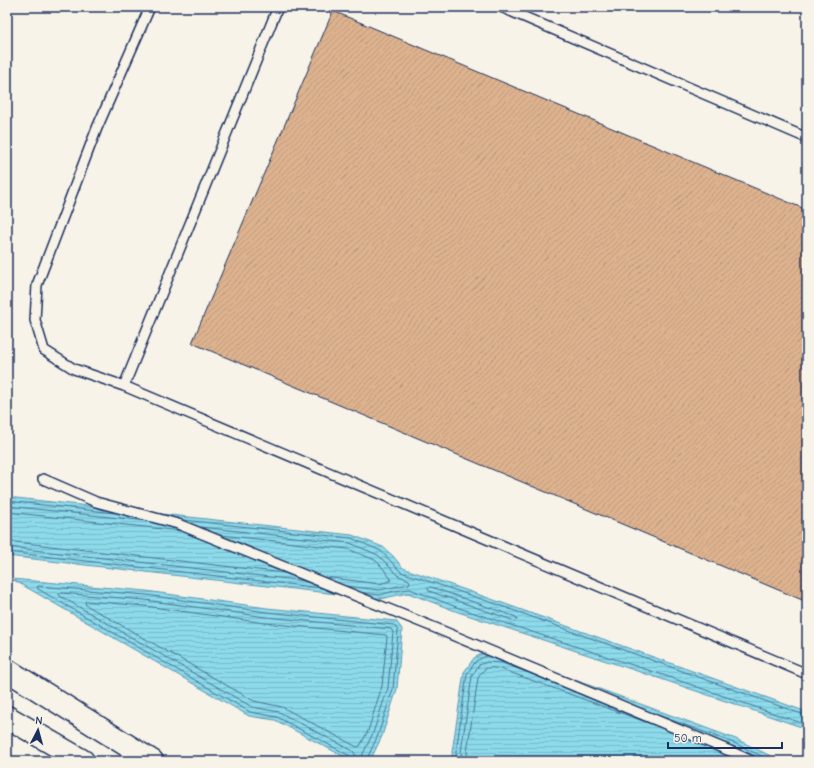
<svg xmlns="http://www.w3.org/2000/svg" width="814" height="768" font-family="'Comic Neue',sans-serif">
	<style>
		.water { fill: url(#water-rules); stroke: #5f96b2 }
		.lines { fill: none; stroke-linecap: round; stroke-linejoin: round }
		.shore { stroke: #487396; stroke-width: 1 }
		.building { fill: url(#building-hatch); stroke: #1b2f5e }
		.service-casing { stroke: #1b2f5e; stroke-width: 12 }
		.motorway-casing { stroke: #1b2f5e; stroke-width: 25 }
		.service { stroke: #f7f3e8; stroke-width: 9 }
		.motorway { stroke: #f7f3e8; stroke-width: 22 }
	</style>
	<defs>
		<pattern id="water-rules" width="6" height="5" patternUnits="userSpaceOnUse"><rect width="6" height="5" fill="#8cdaea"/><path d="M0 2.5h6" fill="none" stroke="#78bbcb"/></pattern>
		<pattern id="building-hatch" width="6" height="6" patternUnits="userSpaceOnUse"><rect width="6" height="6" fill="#ddb28e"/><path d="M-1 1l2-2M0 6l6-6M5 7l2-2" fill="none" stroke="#bd997d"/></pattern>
	</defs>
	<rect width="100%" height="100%" fill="#f7f3e8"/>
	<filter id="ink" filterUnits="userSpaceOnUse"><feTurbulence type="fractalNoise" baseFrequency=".025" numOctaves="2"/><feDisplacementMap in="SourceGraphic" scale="8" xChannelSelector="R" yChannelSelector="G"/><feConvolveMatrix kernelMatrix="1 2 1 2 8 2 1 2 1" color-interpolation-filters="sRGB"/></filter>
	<g filter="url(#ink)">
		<!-- water -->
		<path class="water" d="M 7,497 L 352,535 L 383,547 L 393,556 L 403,568 L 494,600 L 807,712 L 807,729 L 661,679 L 458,612 L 408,593 L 380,599 L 7,556 Z
			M 12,579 L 146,591 L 267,608 L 396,621 L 402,629 L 397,689 L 382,736 L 370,761 L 352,761 L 275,720 L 249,716 Z
			M 485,652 L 504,654 L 736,739 L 781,761 L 453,761 L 452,752 L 464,672 L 474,658 Z"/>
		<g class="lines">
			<!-- shore -->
			<path class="shore" d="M 7,501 L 115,513
				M 7,506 L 147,521
				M 7,512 L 181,531
				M 183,520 L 351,538 L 381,551 L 401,572 L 493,603 L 807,716
				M 200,527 L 350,543 L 378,555 L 386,563 L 397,575 L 409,580 L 410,582 L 409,584 L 379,590 L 346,586
				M 221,535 L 348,549 L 375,560 L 382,567 L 391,579 L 390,581 L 379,584 L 325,577
				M 7,541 L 284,573
				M 7,547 L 305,581
				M 7,552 L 322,588
				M 431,587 L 516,617 L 517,620 L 515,621 L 429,591 L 428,589 Z
				M 61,593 L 145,600 L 266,617 L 391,629 L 393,632 L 388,688 L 373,733 L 361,758 L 358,759 L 353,751 L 279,712 L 252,707 L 60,596 L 59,594 Z
				M 363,593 L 380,595 L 394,591 L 410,589 L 459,608 L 663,675 L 807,725
				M 87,601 L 145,606 L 265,623 L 386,635 L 387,637 L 382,686 L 368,731 L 360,746 L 357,747 L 282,707 L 254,701 L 86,605 L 85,602 Z
				M 658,715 L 734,743 L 772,761
				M 353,761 L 350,756 L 277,717 L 250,712 L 38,589 L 37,587 L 39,586 L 146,595 L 266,612 L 394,625 L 398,631 L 393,689 L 378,735 L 366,761
				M 457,761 L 456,752 L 467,674 L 476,661 L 486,656 L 490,657
				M 462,761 L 461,752 L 472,676 L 479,665 L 487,662 L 502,663 L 527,672
				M 468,761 L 467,752 L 478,678 C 485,666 488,667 501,669 L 654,725"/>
		</g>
		<!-- building -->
		<path class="building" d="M 333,11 L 807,210 L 807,602 L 192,343 Z"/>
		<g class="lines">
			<defs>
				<path id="service" d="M 278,7 L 124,386 L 807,674
					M 501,7 L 807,138
					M 124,386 L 74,369 L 44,350 L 35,320 L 37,285 L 97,128 L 150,7
					M 43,479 L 96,502 L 178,524 L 433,627 L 730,751 L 752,761"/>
				<path id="motorway" d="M 7,670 L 152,761
					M 7,717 L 83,761"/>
			</defs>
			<!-- service casing -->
			<use href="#service" class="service-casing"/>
			<!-- motorway casing -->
			<use href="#motorway" class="motorway-casing"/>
			<!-- service -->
			<use href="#service" class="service"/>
			<!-- motorway -->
			<use href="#motorway" class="motorway"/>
		</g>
	</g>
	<!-- margin -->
	<rect width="814" height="768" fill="none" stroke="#f7f3e8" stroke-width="24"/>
	<rect x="12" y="12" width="790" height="744" fill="none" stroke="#1b2f5e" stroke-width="1.5" filter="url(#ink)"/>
	<!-- north arrow -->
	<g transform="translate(38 730) rotate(6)" stroke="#f7f3e8" stroke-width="3" paint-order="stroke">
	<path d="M0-3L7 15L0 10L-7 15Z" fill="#1b2f5e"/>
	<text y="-6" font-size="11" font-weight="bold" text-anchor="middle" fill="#1b2f5e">N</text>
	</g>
	<!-- scale -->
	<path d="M668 742v6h114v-6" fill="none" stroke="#1b2f5e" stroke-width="2"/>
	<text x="674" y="742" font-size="12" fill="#1b2f5e" stroke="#f7f3e8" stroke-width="3" paint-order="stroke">50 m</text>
</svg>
